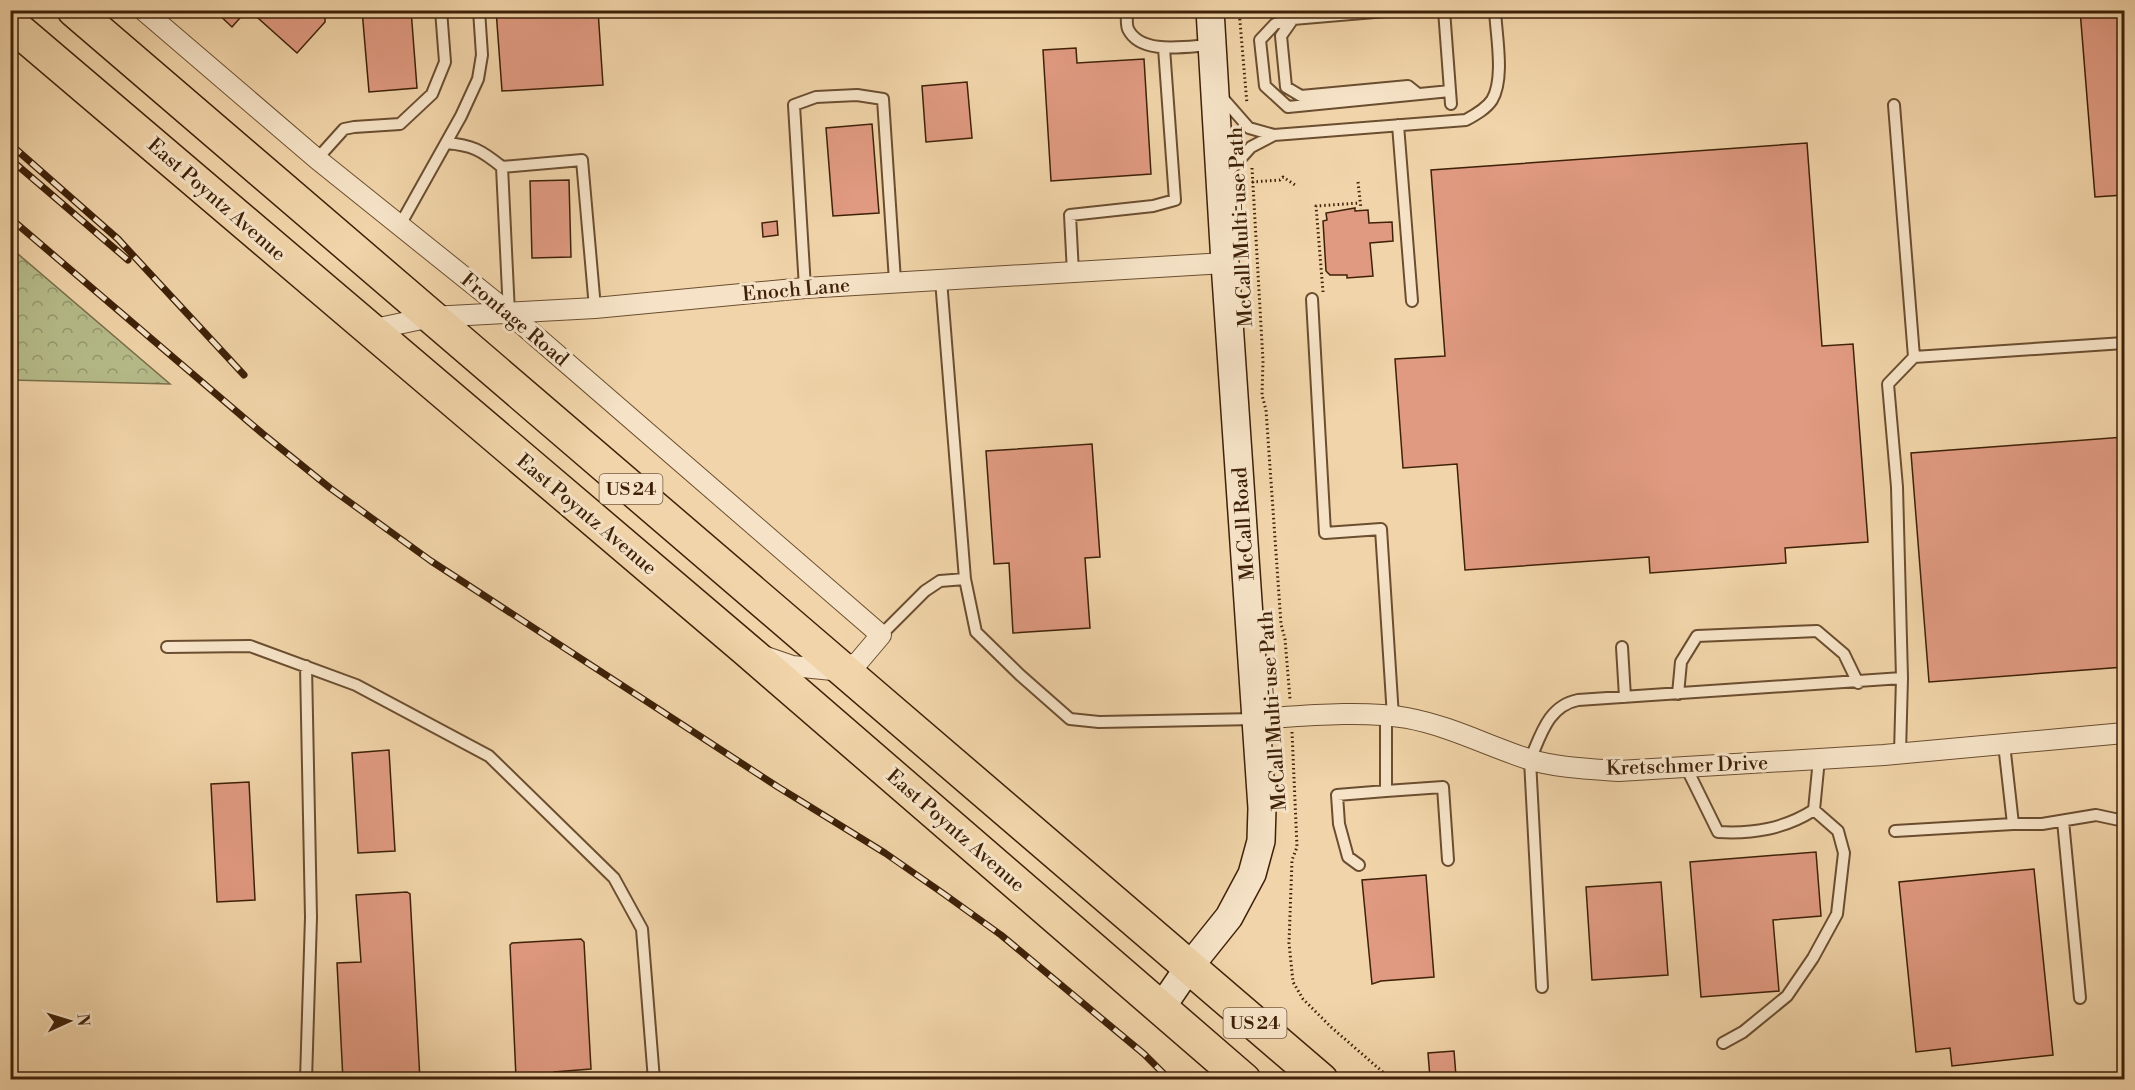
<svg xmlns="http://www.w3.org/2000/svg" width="2135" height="1090" font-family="'Libre Bodoni',serif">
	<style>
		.forest { fill: url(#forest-crowns); stroke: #7a6f4a; stroke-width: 1.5 }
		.building { fill: #e09a81; stroke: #3e2108; stroke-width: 1.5 }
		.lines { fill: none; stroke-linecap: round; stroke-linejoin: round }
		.service-casing { stroke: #6b4e30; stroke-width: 14 }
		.minor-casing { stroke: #6b4e30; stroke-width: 22 }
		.secondary-casing { stroke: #3e2108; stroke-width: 30 }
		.trunk-casing { stroke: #3e2108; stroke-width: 36 }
		.path { stroke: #3e2108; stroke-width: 3; stroke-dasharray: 1.5 3; stroke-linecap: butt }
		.service { stroke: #f6e3c7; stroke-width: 10 }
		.minor { stroke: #f6e3c7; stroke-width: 20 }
		.secondary { stroke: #f6e3c7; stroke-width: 27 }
		.trunk { stroke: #f1d4a9; stroke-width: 33 }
		.rail-casing { stroke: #3e2108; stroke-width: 7 }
		.rail { stroke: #f6e3c7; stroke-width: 4.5; stroke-dasharray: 14; stroke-linecap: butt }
		.labels { text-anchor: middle; stroke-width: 6; stroke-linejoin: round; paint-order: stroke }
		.shield { fill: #f6e3c7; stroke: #755b41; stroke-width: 1.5 }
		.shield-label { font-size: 18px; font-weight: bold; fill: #3e2108 }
		.street-label { font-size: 20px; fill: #3e2108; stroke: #f6e3c7 }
	</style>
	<defs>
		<pattern id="forest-crowns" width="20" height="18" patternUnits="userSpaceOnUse" patternTransform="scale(1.5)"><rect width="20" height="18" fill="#b6bd8b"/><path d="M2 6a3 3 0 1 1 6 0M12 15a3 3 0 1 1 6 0" fill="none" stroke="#959970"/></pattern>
	</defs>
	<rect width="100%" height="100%" fill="#f1d4a9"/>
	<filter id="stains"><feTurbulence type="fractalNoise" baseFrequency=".00333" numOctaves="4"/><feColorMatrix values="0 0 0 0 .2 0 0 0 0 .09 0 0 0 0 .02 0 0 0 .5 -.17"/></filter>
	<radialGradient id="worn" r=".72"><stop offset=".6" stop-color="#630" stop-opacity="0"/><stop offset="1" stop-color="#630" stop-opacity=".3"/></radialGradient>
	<!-- forest -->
	<path class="forest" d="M 11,248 L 170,384 L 11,380 Z"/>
	<!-- building -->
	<path class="building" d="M 214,10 L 247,10 L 232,27 Z
		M 249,10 L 325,10 L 325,22 L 297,53 Z
		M 362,10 L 411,10 L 417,88 L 369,92 Z
		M 496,10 L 598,10 L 603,85 L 502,91 Z
		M 2080,10 L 2124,10 L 2124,195 L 2095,197 Z
		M 1076,48 L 1077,63 L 1144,59 L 1151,174 L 1051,181 L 1043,50 Z
		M 967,82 L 972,138 L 926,142 L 922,86 Z
		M 872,124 L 879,213 L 833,216 L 826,128 Z
		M 1807,143 L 1822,346 L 1853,344 L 1868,542 L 1785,548 L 1786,563 L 1650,573 L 1649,557 L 1465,570 L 1457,464 L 1403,468 L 1395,359 L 1445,356 L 1431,170 Z
		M 569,180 L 571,257 L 532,258 L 530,181 Z
		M 1355,208 L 1355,211 L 1368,210 L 1369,223 L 1392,222 L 1393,241 L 1370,243 L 1373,276 L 1347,278 L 1347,275 L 1330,275 L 1326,271 L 1323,221 L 1327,220 L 1326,213 Z
		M 777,221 L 778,235 L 763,237 L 762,223 Z
		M 2124,437 L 2124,667 L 1929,682 L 1911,453 Z
		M 1092,444 L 1100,557 L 1085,558 L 1090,628 L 1013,633 L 1009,563 L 994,564 L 986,451 Z
		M 389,750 L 395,851 L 358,853 L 352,753 Z
		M 249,782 L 255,900 L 217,902 L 211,784 Z
		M 1816,852 L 1821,916 L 1773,920 L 1779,991 L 1701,997 L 1690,862 Z
		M 2034,869 L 2053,1055 L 1952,1066 L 1950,1048 L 1916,1052 L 1899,882 Z
		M 1426,875 L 1434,977 L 1381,981 L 1372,984 L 1362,880 Z
		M 1661,882 L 1668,975 L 1592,980 L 1586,887 Z
		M 407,892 L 410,894 L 420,1080 L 343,1080 L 337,963 L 361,962 L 356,895 Z
		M 581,939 L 584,942 L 591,1069 L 554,1072 L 554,1080 L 482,1080 L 516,1078 L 510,945 L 512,943 Z
		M 1454,1051 L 1456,1076 L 1430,1078 L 1428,1053 Z"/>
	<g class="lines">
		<defs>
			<path id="service" d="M 1127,10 C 1127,16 1126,24 1128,29 C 1141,56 1188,46 1211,45
				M 1398,10 L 1293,19 L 1275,24 L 1260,40 L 1265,86 L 1288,107 L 1450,91
				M 1444,10 L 1451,104
				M 1293,19 L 1281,36 L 1286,87 L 1301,96 L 1408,86 L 1418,94
				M 1220,95 L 1249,128 L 1274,135 L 1466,120 C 1475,115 1486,109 1492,100 C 1505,78 1496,35 1495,10
				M 1398,125 L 1412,301
				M 446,143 C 472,145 481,150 502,167
				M 317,159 L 344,129 L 354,127 L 400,124 L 432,94 L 445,62 L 441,10
				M 1224,177 L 1251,147 L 1274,135
				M 400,225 L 461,116 L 478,79 L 482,55 L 479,10
				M 1073,273 L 1070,215 L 1153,206 L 1175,200 L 1164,48
				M 941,280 L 965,579 L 976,632 L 1020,675 L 1070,719 L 1099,722 L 1256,719
				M 805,288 L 794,105 L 816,97 L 857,95 L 883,99 L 895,281
				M 1312,299 L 1325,533 L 1381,529 L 1393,717
				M 509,313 L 502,167 L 582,160 L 595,308
				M 1914,357 L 2124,343
				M 881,635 L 925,591 L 940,581 L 965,579
				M 167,647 L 250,646 L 356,685 L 489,756 L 614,878 L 642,929 L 654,1080
				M 1622,647 L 1625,697
				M 306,666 L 311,917 L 306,1080
				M 1678,694 L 1681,662 L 1697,636 L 1817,631 L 1844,654 L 1858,683
				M 1386,716 L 1386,791 L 1443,787 L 1448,860
				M 1900,753 L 1902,678
				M 1686,767 L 1718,832 C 1753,834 1784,829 1814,810 L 1819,759
				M 2063,821 L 2080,998
				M 2013,824 L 2042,824 L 2096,815 L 2124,821
				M 1895,831 L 2013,824 L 2004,744
				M 1359,865 L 1348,857 L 1339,824 L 1337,795 L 1386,791
				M 1542,987 L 1530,760 C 1541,735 1548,706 1578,700 L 1902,678 L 1897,487 L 1888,384 L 1914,357 L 1894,105
				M 1723,1043 L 1743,1032 L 1787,996 L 1813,958 L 1837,914 L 1844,853 L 1838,831 L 1814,810"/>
			<path id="minor" d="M 143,10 L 317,159 L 509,313 L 881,635 L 859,661 L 843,671 L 792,666 L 763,656
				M 370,330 L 431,317 L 595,308 L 805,288 L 1225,263
				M 1257,719 C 1303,716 1362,710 1407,718 C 1450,726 1488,746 1528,759 C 1557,768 1590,769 1619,771 L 1884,755 L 2124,733"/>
			<path id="secondary" d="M 1161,1008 L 1189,967 L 1229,917 L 1252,874 L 1261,841 L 1262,808 L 1225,263 L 1210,10"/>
			<path id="trunk" d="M 74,10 L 1321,1080
				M 10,23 L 748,651 L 1244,1080"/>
		</defs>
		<!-- service casing -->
		<use href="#service" class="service-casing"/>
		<!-- minor casing -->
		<use href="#minor" class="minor-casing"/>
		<!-- secondary casing -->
		<use href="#secondary" class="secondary-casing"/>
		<!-- trunk casing -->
		<use href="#trunk" class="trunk-casing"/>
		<!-- path -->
		<path class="path" d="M 1239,10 L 1247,104
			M 1252,168 L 1263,361 L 1262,395 L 1266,410 L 1281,624 L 1285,639 L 1290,699
			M 1252,182 L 1280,180 L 1283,177 L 1295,185
			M 1358,182 L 1361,209
			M 1323,292 L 1316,206 L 1360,203
			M 1292,732 L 1297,847 L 1292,860 L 1289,943 L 1293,982 L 1303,999 L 1331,1027 L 1392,1080"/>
		<!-- service -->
		<use href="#service" class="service"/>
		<!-- minor -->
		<use href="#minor" class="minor"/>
		<!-- secondary -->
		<use href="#secondary" class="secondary"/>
		<!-- trunk -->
		<use href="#trunk" class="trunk"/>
		<defs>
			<path id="rail" d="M 10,144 L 118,239 L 244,375
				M 10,159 L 128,260
				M 10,218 L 263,434 L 330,488 L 431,561 L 778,787 L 885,853 L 944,894 L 1001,935 L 1144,1054 L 1170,1080"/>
		</defs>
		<!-- rail casing -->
		<use href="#rail" class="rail-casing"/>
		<!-- rail -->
		<use href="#rail" class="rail"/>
	</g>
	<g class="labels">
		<!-- shield labels -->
		<g class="shield">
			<rect x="599.5" y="474" width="63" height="30" rx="4.5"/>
			<rect x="1223.5" y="1008" width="63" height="30" rx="4.5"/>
		</g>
		<g class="shield-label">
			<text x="631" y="495">US 24</text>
			<text x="1255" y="1029">US 24</text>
		</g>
		<!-- street labels -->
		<g class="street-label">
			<text transform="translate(217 199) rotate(41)" y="7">East Poyntz Avenue</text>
			<text transform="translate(1240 227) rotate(-93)" y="7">McCall Multi-use Path</text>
			<text transform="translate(796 289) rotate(-5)" y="7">Enoch Lane</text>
			<text transform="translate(515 319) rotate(40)" y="7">Frontage Road</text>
			<text transform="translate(587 514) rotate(40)" y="7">East Poyntz Avenue</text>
			<text transform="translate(1243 524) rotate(-94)" y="7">McCall Road</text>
			<text transform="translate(1272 711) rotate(-94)" y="7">McCall Multi-use Path</text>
			<text transform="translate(1687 765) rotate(-2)" y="7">Kretschmer Drive</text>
			<text transform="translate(956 830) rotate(41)" y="7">East Poyntz Avenue</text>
		</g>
	</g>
	<!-- margin -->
	<rect width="2135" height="1090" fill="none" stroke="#f1d4a9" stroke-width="36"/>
	<rect x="12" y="12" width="2111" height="1066" fill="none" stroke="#3e2108" stroke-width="3"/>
	<rect x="18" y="18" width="2099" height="1054" fill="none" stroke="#3e2108" stroke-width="1.5"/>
	<!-- north arrow -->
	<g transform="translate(69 1021) rotate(86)" stroke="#f6e3c7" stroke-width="4.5" paint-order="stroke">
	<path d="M0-4.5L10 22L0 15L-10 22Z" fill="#3e2108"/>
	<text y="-9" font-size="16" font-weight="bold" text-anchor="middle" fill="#3e2108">N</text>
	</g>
	<rect width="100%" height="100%" filter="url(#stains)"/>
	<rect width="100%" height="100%" fill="url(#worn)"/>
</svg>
